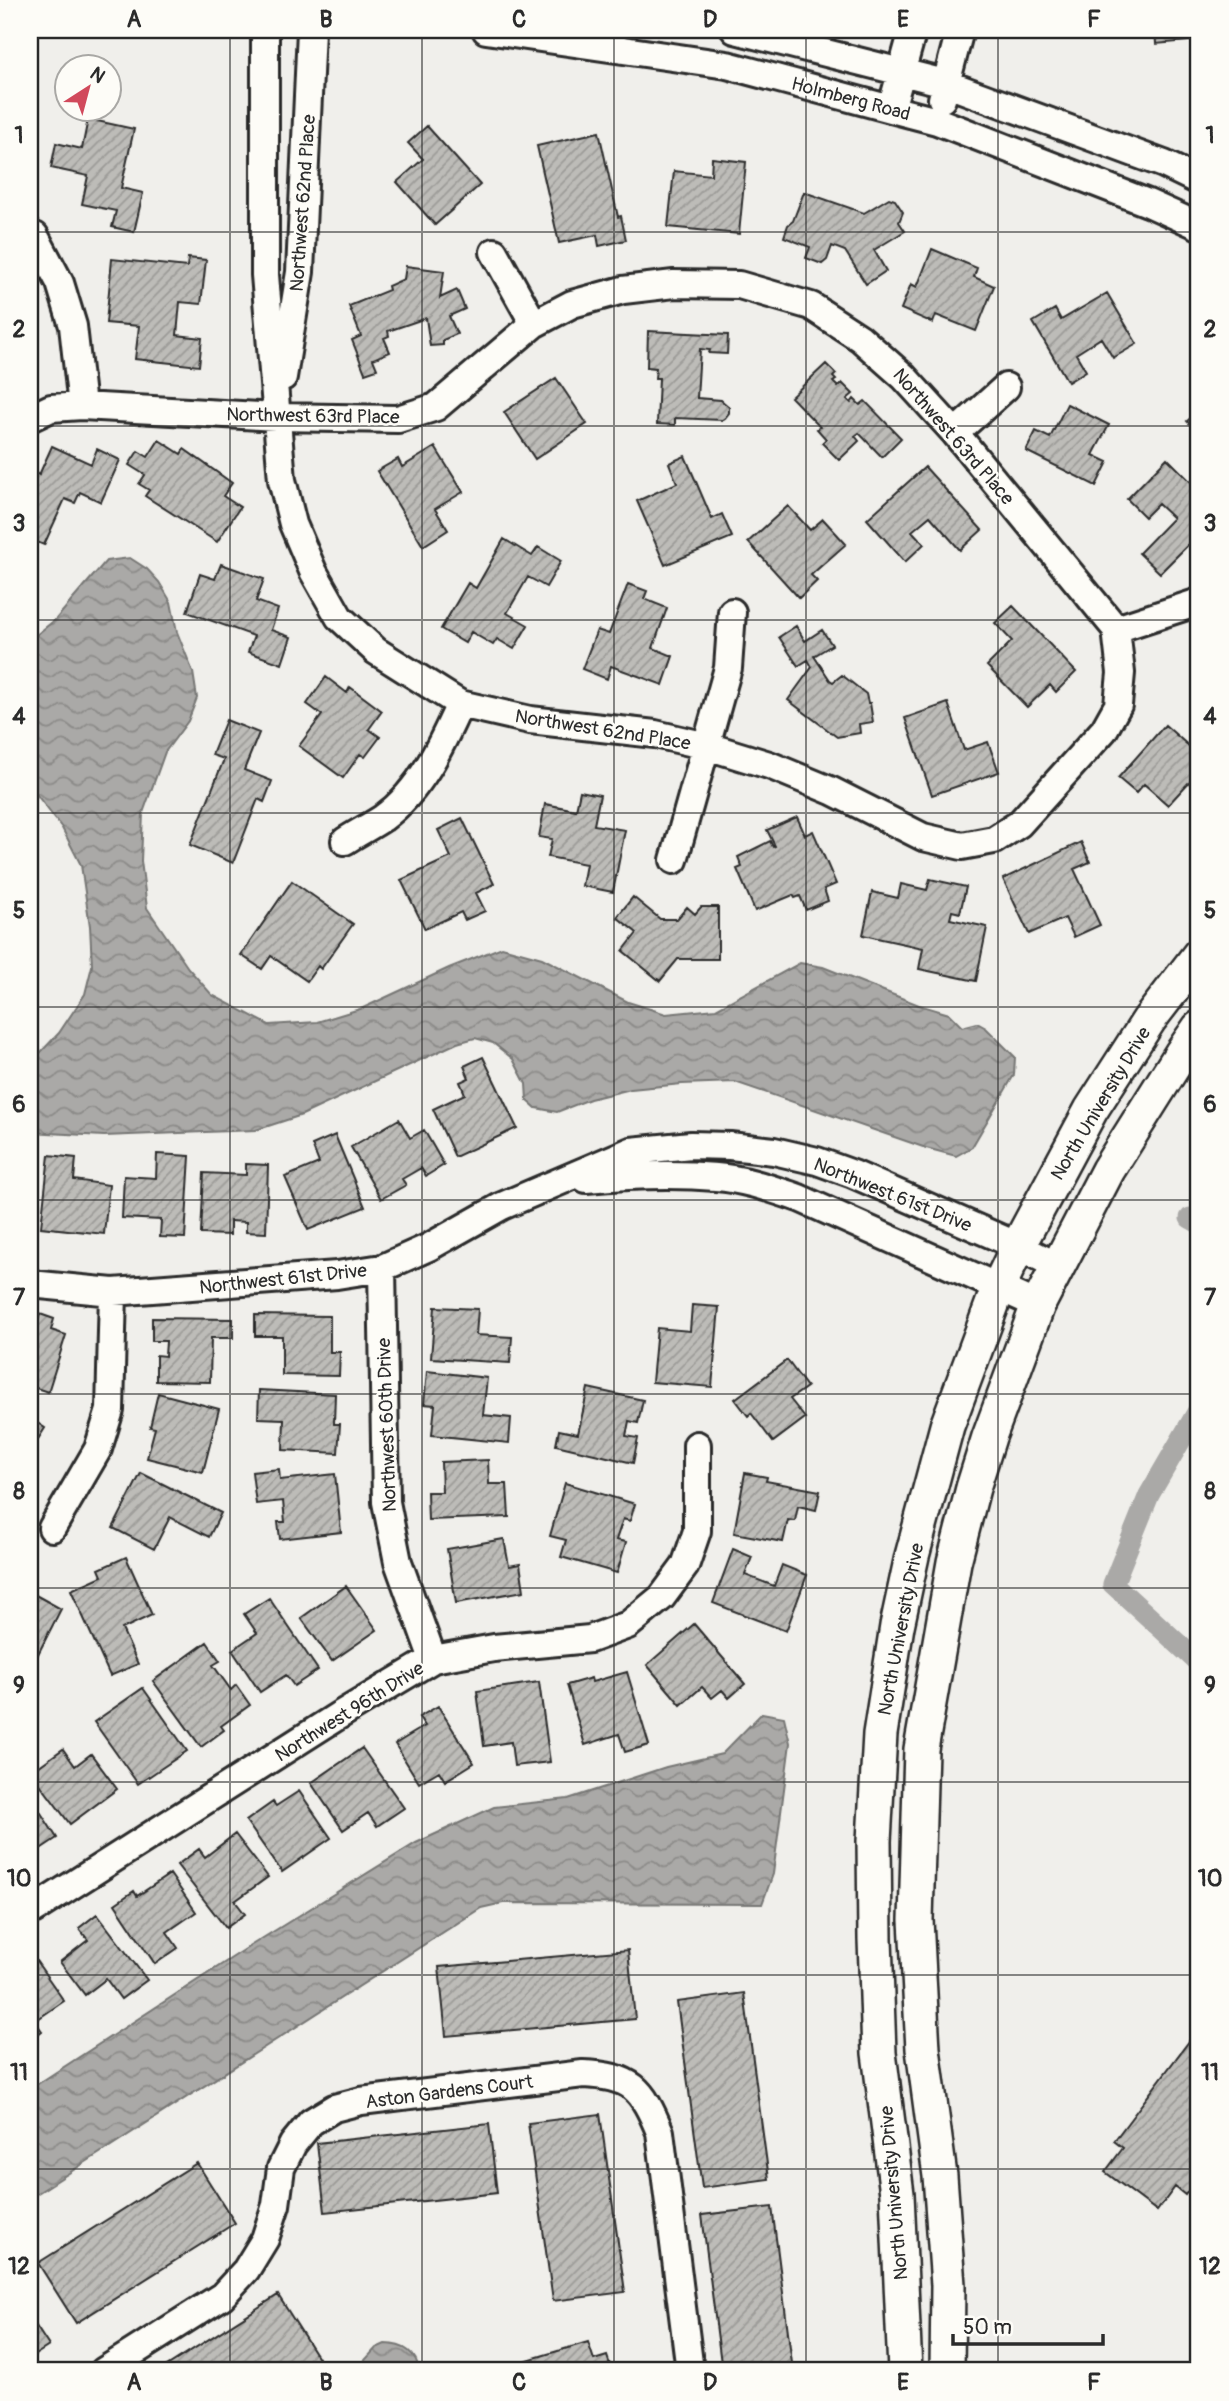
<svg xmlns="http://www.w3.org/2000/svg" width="1229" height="2401" font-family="Pangolin,sans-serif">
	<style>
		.water { fill: url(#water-waves); stroke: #777775; stroke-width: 2 }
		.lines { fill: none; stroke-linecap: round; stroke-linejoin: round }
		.canal { stroke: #aaa9a7; stroke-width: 21 }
		.building { fill: url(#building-hatch); stroke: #2b2b2b; stroke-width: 2 }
		.minor-casing { stroke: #2b2b2b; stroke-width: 32 }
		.major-casing { stroke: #2b2b2b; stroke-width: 38 }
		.minor { stroke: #fdfcf7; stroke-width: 26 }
		.major { stroke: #fdfcf7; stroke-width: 33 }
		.grid { fill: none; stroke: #2b2b2b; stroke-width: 2; stroke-opacity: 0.55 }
		.labels { text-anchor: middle; stroke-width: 5; stroke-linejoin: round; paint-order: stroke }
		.street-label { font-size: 19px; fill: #2b2b2b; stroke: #fdfcf7 }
		.neatline { fill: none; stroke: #2b2b2b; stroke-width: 2.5 }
		.grid-label { font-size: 23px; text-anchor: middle; font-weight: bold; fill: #2b2b2b }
	</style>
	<defs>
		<pattern id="water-waves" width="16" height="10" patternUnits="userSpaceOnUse" patternTransform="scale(1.75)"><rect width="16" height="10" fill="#aaa9a7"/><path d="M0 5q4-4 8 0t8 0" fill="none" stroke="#8b8a88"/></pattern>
		<pattern id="building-hatch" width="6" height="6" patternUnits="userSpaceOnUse" patternTransform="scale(1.75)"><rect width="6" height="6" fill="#bdbcb8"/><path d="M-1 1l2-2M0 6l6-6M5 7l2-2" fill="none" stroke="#9a9996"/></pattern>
	</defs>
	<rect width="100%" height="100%" fill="#f0efeb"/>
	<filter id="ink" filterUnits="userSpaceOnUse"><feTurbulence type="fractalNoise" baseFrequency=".0143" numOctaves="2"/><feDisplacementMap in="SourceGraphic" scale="14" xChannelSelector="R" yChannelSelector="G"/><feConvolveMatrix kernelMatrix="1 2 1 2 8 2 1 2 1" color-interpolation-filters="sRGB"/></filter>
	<g filter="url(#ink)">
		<!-- water -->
		<path class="water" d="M 130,558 L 147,569 L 159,582 L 171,602 L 177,632 L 193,672 L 197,698 L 188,721 L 165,752 L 143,813 L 141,861 L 147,908 L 188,968 L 212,995 L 269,1025 L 317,1022 L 363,1008 L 449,968 L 502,947 L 542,958 L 628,1002 L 666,1014 L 716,1009 L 800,963 L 823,967 L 919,1005 L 949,1014 L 962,1027 L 977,1023 L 986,1028 L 1015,1057 L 1014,1075 L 972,1147 L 956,1156 L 926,1148 L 735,1082 L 682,1084 L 631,1089 L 590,1099 L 557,1112 L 536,1108 L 527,1100 L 526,1084 L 513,1059 L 493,1043 L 475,1038 L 457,1043 L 302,1115 L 256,1130 L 104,1136 L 30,1132 L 30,1054 L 40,1053 L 59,1033 L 85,994 L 92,966 L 90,926 L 81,865 L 62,828 L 30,786 L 30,640 L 56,619 L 106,561 Z
			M 762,1713 L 784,1717 L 790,1743 L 773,1874 L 762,1904 L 503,1903 L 481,1908 L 30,2198 L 30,2089 L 250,1946 L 416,1843 L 494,1807 L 568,1799 L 666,1767 L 722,1754 Z
			M 385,2344 C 404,2344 417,2353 419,2371 L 355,2371 L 376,2348 Z"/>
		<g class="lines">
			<!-- canal -->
			<path class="canal" d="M 1190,1218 L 1199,1223
				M 1199,1409 L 1149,1495 L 1113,1584 L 1199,1663"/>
		</g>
		<!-- building -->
		<path class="building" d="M 1155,30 L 1199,30 L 1199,40 L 1156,44 Z
			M 88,119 L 134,129 L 121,188 L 143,193 L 134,232 L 112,227 L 116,211 L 82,204 L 88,176 L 51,168 L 56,143 L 82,149 Z
			M 427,126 L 480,185 L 435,225 L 397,182 L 423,159 L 408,143 Z
			M 599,132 L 618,217 L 621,216 L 626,240 L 599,246 L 597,235 L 559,243 L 537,146 Z
			M 712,158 L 746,162 L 739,234 L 668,227 L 674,171 L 711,175 Z
			M 804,192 L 864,213 L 889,198 L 895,200 L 903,212 L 899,222 L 905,231 L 874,250 L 886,271 L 866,284 L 845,251 L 832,246 L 827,260 L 822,264 L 806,258 L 810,247 L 784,237 L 788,225 L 793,221 Z
			M 932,249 L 977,268 L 974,277 L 994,286 L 976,331 L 936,315 L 933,323 L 901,309 L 911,284 L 917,287 Z
			M 188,258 L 206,260 L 201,304 L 180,302 L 177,335 L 202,338 L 199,366 L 135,359 L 139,326 L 106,323 L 112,259 L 187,267 Z
			M 406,266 L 444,271 L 440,298 L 457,290 L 465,309 L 449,316 L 457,334 L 443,340 L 443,345 L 430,346 L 426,318 L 388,331 L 389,336 L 384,338 L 390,352 L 373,359 L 377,369 L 365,373 L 352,340 L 361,336 L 349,306 L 389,290 L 388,286 L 404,279 Z
			M 1107,293 L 1137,344 L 1113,358 L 1101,338 L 1076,354 L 1086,371 L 1068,382 L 1033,322 L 1055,309 L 1061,320 Z
			M 648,331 L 728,335 L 727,354 L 709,353 L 710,350 L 700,349 L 697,398 L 721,400 L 729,407 L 729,413 L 725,418 L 722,420 L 675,418 L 675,425 L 657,424 L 659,378 L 655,378 L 656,368 L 647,367 Z
			M 826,364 L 836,374 L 833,377 L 836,380 L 833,382 L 838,387 L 842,383 L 853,394 L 847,399 L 851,403 L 854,399 L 860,405 L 865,401 L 901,438 L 882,457 L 859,433 L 855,436 L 859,441 L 839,460 L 822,443 L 826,439 L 817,429 L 820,427 L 791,397 Z
			M 556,378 L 587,424 L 535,459 L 504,412 Z
			M 1067,404 L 1109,425 L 1093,455 L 1108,462 L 1096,486 L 1026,451 L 1036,431 L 1050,438 Z
			M 1199,411 L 1199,434 L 1187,421 Z
			M 159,440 L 181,454 L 184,449 L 232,483 L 223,496 L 240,507 L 217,542 L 145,496 L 149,490 L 139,484 L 145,475 L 129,465 L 138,451 L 148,457 Z
			M 52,446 L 91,464 L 97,449 L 120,460 L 101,502 L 80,492 L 75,503 L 65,499 L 44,545 L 30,539 L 30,470 L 39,475 Z
			M 435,447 L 463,492 L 435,509 L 448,530 L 423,546 L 377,471 L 398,459 L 402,467 Z
			M 685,456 L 712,519 L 722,514 L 732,537 L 665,565 L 637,501 L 677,483 L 669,463 Z
			M 1167,458 L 1199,490 L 1199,534 L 1160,573 L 1139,553 L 1173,518 L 1158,504 L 1145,517 L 1127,499 Z
			M 925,467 L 982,530 L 960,550 L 930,516 L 912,531 L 924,544 L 905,562 L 867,519 Z
			M 788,506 L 810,530 L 823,519 L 846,544 L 811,575 L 817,581 L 799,598 L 748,542 Z
			M 504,539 L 532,556 L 538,547 L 561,561 L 546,587 L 528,577 L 507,613 L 528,625 L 514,649 L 497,639 L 493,645 L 471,632 L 465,643 L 441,629 L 468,583 L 476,588 Z
			M 221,564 L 264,579 L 256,601 L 278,609 L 271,630 L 291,637 L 282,664 L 248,652 L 254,636 L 187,612 L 200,574 L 215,579 Z
			M 628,584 L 647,591 L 644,599 L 667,608 L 653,648 L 673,656 L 663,685 L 611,666 L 607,679 L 582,669 L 597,630 L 609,634 Z
			M 1013,606 L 1076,672 L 1056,692 L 1050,685 L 1027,707 L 987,666 L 1012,641 L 995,623 Z
			M 796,626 L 805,641 L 822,630 L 832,645 L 814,656 L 830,680 L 833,682 L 842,675 L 866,694 L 868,703 L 870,703 L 873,722 L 859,724 L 860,733 L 837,737 L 788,700 L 812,667 L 808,660 L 798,666 L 779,637 Z
			M 326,677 L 347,693 L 350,687 L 382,711 L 369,729 L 380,737 L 365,757 L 360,754 L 343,778 L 299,746 L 322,715 L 307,704 Z
			M 948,703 L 964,750 L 988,742 L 999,772 L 932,795 L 905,718 Z
			M 226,720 L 259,733 L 244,770 L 272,781 L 264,802 L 258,799 L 233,863 L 190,845 L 224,759 L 212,755 Z
			M 1165,725 L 1199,755 L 1199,788 L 1191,780 L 1168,805 L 1144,784 L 1136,793 L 1118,778 Z
			M 580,791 L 600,795 L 594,825 L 625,830 L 613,892 L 582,886 L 586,864 L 548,857 L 552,839 L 539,837 L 545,804 L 576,810 Z
			M 797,817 L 805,835 L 813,831 L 836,884 L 824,889 L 828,901 L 806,910 L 800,896 L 795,898 L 793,895 L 755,911 L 737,869 L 742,867 L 738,857 L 770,841 L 773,847 L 775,846 L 767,830 Z
			M 462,818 L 494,884 L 476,893 L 485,911 L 465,920 L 461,912 L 425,929 L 401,880 L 451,857 L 438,830 Z
			M 1081,842 L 1090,862 L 1074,869 L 1100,925 L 1074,937 L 1065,918 L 1029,934 L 1003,879 Z
			M 930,879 L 966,887 L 960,913 L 952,911 L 950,919 L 987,927 L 976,981 L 919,969 L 923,948 L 863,935 L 872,892 L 898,898 L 901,884 L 927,890 Z
			M 292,881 L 353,924 L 321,969 L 318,966 L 307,981 L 271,956 L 262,969 L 241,955 Z
			M 633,897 L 660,919 L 677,919 L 687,907 L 695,914 L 701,907 L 718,907 L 718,959 L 678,959 L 660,981 L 623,951 L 637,933 L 617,917 Z
			M 483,1057 L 517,1128 L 455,1157 L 433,1109 L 465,1094 L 460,1082 L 469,1078 L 464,1066 Z
			M 399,1119 L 410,1138 L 424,1130 L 444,1165 L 426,1176 L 421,1168 L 402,1179 L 406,1185 L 381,1199 L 351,1147 Z
			M 335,1135 L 365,1207 L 308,1230 L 285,1177 L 319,1163 L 312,1145 Z
			M 157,1154 L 190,1156 L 185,1238 L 160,1237 L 161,1220 L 122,1218 L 124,1176 L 156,1178 Z
			M 49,1155 L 76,1158 L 74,1180 L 109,1185 L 104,1234 L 41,1227 Z
			M 246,1164 L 268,1165 L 266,1233 L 246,1232 L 246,1222 L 230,1221 L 230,1235 L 201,1234 L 204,1173 L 246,1175 Z
			M 692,1305 L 719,1307 L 712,1387 L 652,1382 L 657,1328 L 690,1331 Z
			M 435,1307 L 478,1309 L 476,1335 L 512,1337 L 510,1363 L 431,1358 Z
			M 40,1314 L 54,1319 L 51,1330 L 66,1335 L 48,1392 L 30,1386 L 30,1346 Z
			M 255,1315 L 330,1316 L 330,1352 L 340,1352 L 339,1376 L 282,1375 L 282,1336 L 255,1336 Z
			M 152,1318 L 233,1319 L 233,1338 L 211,1338 L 210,1382 L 156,1381 L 156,1355 L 165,1356 L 166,1341 L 152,1341 Z
			M 787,1360 L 807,1387 L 790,1399 L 805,1418 L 773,1442 L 751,1413 L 748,1416 L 735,1399 Z
			M 427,1371 L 487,1378 L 483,1415 L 511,1418 L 509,1443 L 432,1435 L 435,1405 L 424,1404 Z
			M 588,1388 L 643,1400 L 638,1423 L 629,1421 L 626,1436 L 638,1438 L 633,1463 L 556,1445 L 559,1430 L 578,1434 Z
			M 259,1390 L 335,1394 L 334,1424 L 340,1424 L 338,1453 L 283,1450 L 284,1419 L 258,1418 Z
			M 158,1393 L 219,1409 L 203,1472 L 147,1458 L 155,1428 L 150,1427 Z
			M 30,1418 L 45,1428 L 30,1452 Z
			M 488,1460 L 489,1484 L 507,1484 L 509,1517 L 428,1520 L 427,1492 L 442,1492 L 441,1462 Z
			M 279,1469 L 280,1480 L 335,1474 L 341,1532 L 280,1539 L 278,1522 L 285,1522 L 283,1501 L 256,1504 L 252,1472 Z
			M 141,1473 L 221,1513 L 209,1537 L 170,1517 L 154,1549 L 113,1528 Z
			M 745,1473 L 767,1477 L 766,1481 L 820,1491 L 816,1510 L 798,1506 L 795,1521 L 788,1520 L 783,1542 L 734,1533 Z
			M 565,1483 L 635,1504 L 630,1521 L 623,1519 L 616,1540 L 626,1542 L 617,1573 L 561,1557 L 566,1540 L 550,1536 Z
			M 504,1539 L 509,1566 L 520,1564 L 524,1591 L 456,1603 L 447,1549 Z
			M 733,1549 L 752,1557 L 745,1575 L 774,1586 L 782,1565 L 807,1575 L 786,1631 L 713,1603 Z
			M 126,1557 L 152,1615 L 122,1629 L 138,1664 L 110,1676 L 71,1590 L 102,1576 L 99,1569 Z
			M 346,1586 L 377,1630 L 332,1661 L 301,1618 Z
			M 30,1592 L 61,1609 L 37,1656 L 30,1652 Z
			M 269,1598 L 318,1670 L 294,1686 L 286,1675 L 260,1692 L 232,1650 L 257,1633 L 244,1614 Z
			M 694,1624 L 745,1684 L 729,1698 L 722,1690 L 712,1698 L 702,1687 L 681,1705 L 647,1665 Z
			M 207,1642 L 220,1661 L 213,1665 L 231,1690 L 236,1685 L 250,1705 L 221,1726 L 224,1730 L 201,1747 L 153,1681 Z
			M 627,1672 L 649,1745 L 625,1752 L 619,1734 L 585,1745 L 567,1685 L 591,1678 L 592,1682 Z
			M 539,1682 L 550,1762 L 514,1766 L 511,1742 L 484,1746 L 477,1691 Z
			M 143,1688 L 187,1751 L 138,1784 L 94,1722 Z
			M 438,1706 L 474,1763 L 445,1781 L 439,1771 L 419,1783 L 395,1744 L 425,1726 L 419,1717 Z
			M 362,1748 L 404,1808 L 377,1826 L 368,1813 L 343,1830 L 311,1783 Z
			M 63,1749 L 75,1766 L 91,1754 L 117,1789 L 70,1824 L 31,1772 Z
			M 299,1791 L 331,1838 L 282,1872 L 246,1821 L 273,1802 L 276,1806 Z
			M 30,1796 L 57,1838 L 30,1856 Z
			M 235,1834 L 268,1877 L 235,1901 L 245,1914 L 226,1928 L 177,1865 L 199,1849 L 205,1857 Z
			M 170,1874 L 196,1912 L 167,1932 L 178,1948 L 155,1964 L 115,1904 L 134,1891 L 137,1896 Z
			M 97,1914 L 147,1980 L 121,1999 L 106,1979 L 85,1995 L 60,1962 L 88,1940 L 79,1928 Z
			M 628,1950 L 635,2019 L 446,2036 L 439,1967 Z
			M 32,1955 L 64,2001 L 35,2021 L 42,2031 L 30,2040 L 30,1957 Z
			M 744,1993 L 769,2179 L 702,2188 L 677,2002 Z
			M 1193,2036 L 1199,2041 L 1199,2176 L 1185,2195 L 1175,2187 L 1157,2211 L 1105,2172 L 1123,2148 L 1114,2141 Z
			M 600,2114 L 625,2292 L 553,2301 L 528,2123 Z
			M 489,2124 L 497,2193 L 325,2212 L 317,2143 Z
			M 197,2163 L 235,2223 L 76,2323 L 38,2263 Z
			M 772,2207 L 793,2371 L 722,2371 L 702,2215 Z
			M 278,2295 L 318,2358 L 297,2371 L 159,2371 Z
			M 30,2317 L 49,2346 L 30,2358 Z
			M 588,2342 L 594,2360 L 607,2356 L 612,2371 L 515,2371 L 514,2364 Z"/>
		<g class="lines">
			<defs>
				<path id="minor" d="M 265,30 L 265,275 L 282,480 L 293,524 L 313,571 L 339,617 L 376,651 L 460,704 L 530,720 L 655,734 L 707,746 L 769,765 L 832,791 L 923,837 L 962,846 L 994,840 L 1019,824 L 1104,730 L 1118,705 L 1121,673 L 1116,629
					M 486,30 L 727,65 L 891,109 L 937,121 L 1148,203 L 1199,226
					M 735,30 L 945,83 L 1164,164 L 1199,181
					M 942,99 L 960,30
					M 891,109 L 913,30
					M 35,236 L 60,283 L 73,326 L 82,406
					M 494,252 L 534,324
					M 283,377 L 300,272 L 311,30
					M 30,418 L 51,408 L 82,406 L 276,417 L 398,419 L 436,407 L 534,324 L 572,304 L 623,290 L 674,284 L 739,285 L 811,306 L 860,338 L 904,377 L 955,433 L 1116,629
					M 955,433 L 1006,387
					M 1116,629 L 1199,602
					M 345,841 C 357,833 371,826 383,818 C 421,790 441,746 460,704
					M 674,860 L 728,668 L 732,612
					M 586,1179 C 629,1175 672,1173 716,1177 C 745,1179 772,1189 799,1198 L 1038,1305
					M 382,1268 L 386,1502 L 398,1562 L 433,1659
					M 30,1284 L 113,1292 L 337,1275 L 382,1268 L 429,1247 L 502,1206 L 631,1151 L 691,1145 L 730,1146 L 774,1151 L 817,1161 L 853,1174 L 1018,1246 L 1057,1266
					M 52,1528 L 98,1449 L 110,1410 L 113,1292
					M 30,1912 L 338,1716 L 433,1659 L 494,1648 L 590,1639 L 628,1625 L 662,1597 L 685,1566 L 697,1531 L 697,1445
					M 104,2371 L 222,2296 L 246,2270 L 265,2239 L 276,2205 L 281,2168 L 293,2144 L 311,2122 L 334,2108 L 361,2101 L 583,2074 C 632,2076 642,2088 660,2132 L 690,2371"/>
				<path id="major" d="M 905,2371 L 897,2194 L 879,2053 L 875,1939 L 874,1841 L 880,1734 L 897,1626 L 912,1556 L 947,1426 L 999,1286 L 1018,1246 L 1091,1110 L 1149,1020 L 1199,955
					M 947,2371 L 948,2285 L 940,2176 L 923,2049 L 916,1920 L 921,1749 L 954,1562 L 973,1488 L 989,1437 L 1038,1305 L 1108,1170 L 1181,1054 L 1199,1028"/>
			</defs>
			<!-- minor casing -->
			<use href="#minor" class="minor-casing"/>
			<!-- major casing -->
			<use href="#major" class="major-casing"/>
			<!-- minor -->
			<use href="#minor" class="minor"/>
			<!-- major -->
			<use href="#major" class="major"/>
		</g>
	</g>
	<!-- grid -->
	<path class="grid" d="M 230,30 L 230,2371M 422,30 L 422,2371M 614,30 L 614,2371M 806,30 L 806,2371M 998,30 L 998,2371M 30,232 L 1199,232M 30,426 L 1199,426M 30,620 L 1199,620M 30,813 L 1199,813M 30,1007 L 1199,1007M 30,1200 L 1199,1200M 30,1394 L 1199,1394M 30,1588 L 1199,1588M 30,1782 L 1199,1782M 30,1975 L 1199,1975M 30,2169 L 1199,2169"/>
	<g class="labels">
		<!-- street labels -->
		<g class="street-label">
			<text transform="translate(851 98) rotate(15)" y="7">Holmberg Road</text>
			<text transform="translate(302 203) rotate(-86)" y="7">Northwest 62nd Place</text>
			<text transform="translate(313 415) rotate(1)" y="7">Northwest 63rd Place</text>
			<text transform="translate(954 436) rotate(49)" y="7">Northwest 63rd Place</text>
			<text transform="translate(603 729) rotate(9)" y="7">Northwest 62nd Place</text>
			<text transform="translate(1100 1103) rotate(-59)" y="7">North University Drive</text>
			<text transform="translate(893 1194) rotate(22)" y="7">Northwest 61st Drive</text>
			<text transform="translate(283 1278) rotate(-6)" y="7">Northwest 61st Drive</text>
			<text transform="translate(386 1425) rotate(-92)" y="7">Northwest 60th Drive</text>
			<text transform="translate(900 1629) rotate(-79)" y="7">North University Drive</text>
			<text transform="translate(349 1711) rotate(-32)" y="7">Northwest 96th Drive</text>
			<text transform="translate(449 2091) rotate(-7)" y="7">Aston Gardens Court</text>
			<text transform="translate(893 2193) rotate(-95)" y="7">North University Drive</text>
		</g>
	</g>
	<!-- margin -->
	<rect width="1229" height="2401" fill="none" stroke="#fdfcf7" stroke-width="77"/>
	<!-- north arrow -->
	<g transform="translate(88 88) rotate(36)"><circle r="33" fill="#fdfcf7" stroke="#a9a8a5" stroke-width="2"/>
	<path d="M0-5L12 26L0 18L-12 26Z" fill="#d1495b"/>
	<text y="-10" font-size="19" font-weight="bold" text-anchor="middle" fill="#2b2b2b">N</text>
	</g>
	<!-- scale -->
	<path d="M953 2334v10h150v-10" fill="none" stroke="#2b2b2b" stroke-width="3.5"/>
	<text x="963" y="2334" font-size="21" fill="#2b2b2b" stroke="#fdfcf7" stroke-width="5" paint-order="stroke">50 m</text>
	<rect x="38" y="38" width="1152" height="2324" class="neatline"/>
	<g class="grid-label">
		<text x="134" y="27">A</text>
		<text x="326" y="27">B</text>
		<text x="519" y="27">C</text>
		<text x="710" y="27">D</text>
		<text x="903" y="27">E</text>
		<text x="1094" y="27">F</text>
		<text x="19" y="143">1</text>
		<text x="1210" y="143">1</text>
		<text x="19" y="337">2</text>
		<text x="1210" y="337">2</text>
		<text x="19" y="531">3</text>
		<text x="1210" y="531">3</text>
		<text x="19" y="724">4</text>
		<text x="1210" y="724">4</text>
		<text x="19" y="918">5</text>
		<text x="1210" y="918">5</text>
		<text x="19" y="1112">6</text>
		<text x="1210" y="1112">6</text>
		<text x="19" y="1305">7</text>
		<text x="1210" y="1305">7</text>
		<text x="19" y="1499">8</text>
		<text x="1210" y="1499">8</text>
		<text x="19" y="1693">9</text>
		<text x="1210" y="1693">9</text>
		<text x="19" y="1886">10</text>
		<text x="1210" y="1886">10</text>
		<text x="19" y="2080">11</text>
		<text x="1210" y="2080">11</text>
		<text x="19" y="2274">12</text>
		<text x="1210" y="2274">12</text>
		<text x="134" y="2390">A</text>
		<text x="326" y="2390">B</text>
		<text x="519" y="2390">C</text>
		<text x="710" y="2390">D</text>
		<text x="903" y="2390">E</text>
		<text x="1094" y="2390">F</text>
	</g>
</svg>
